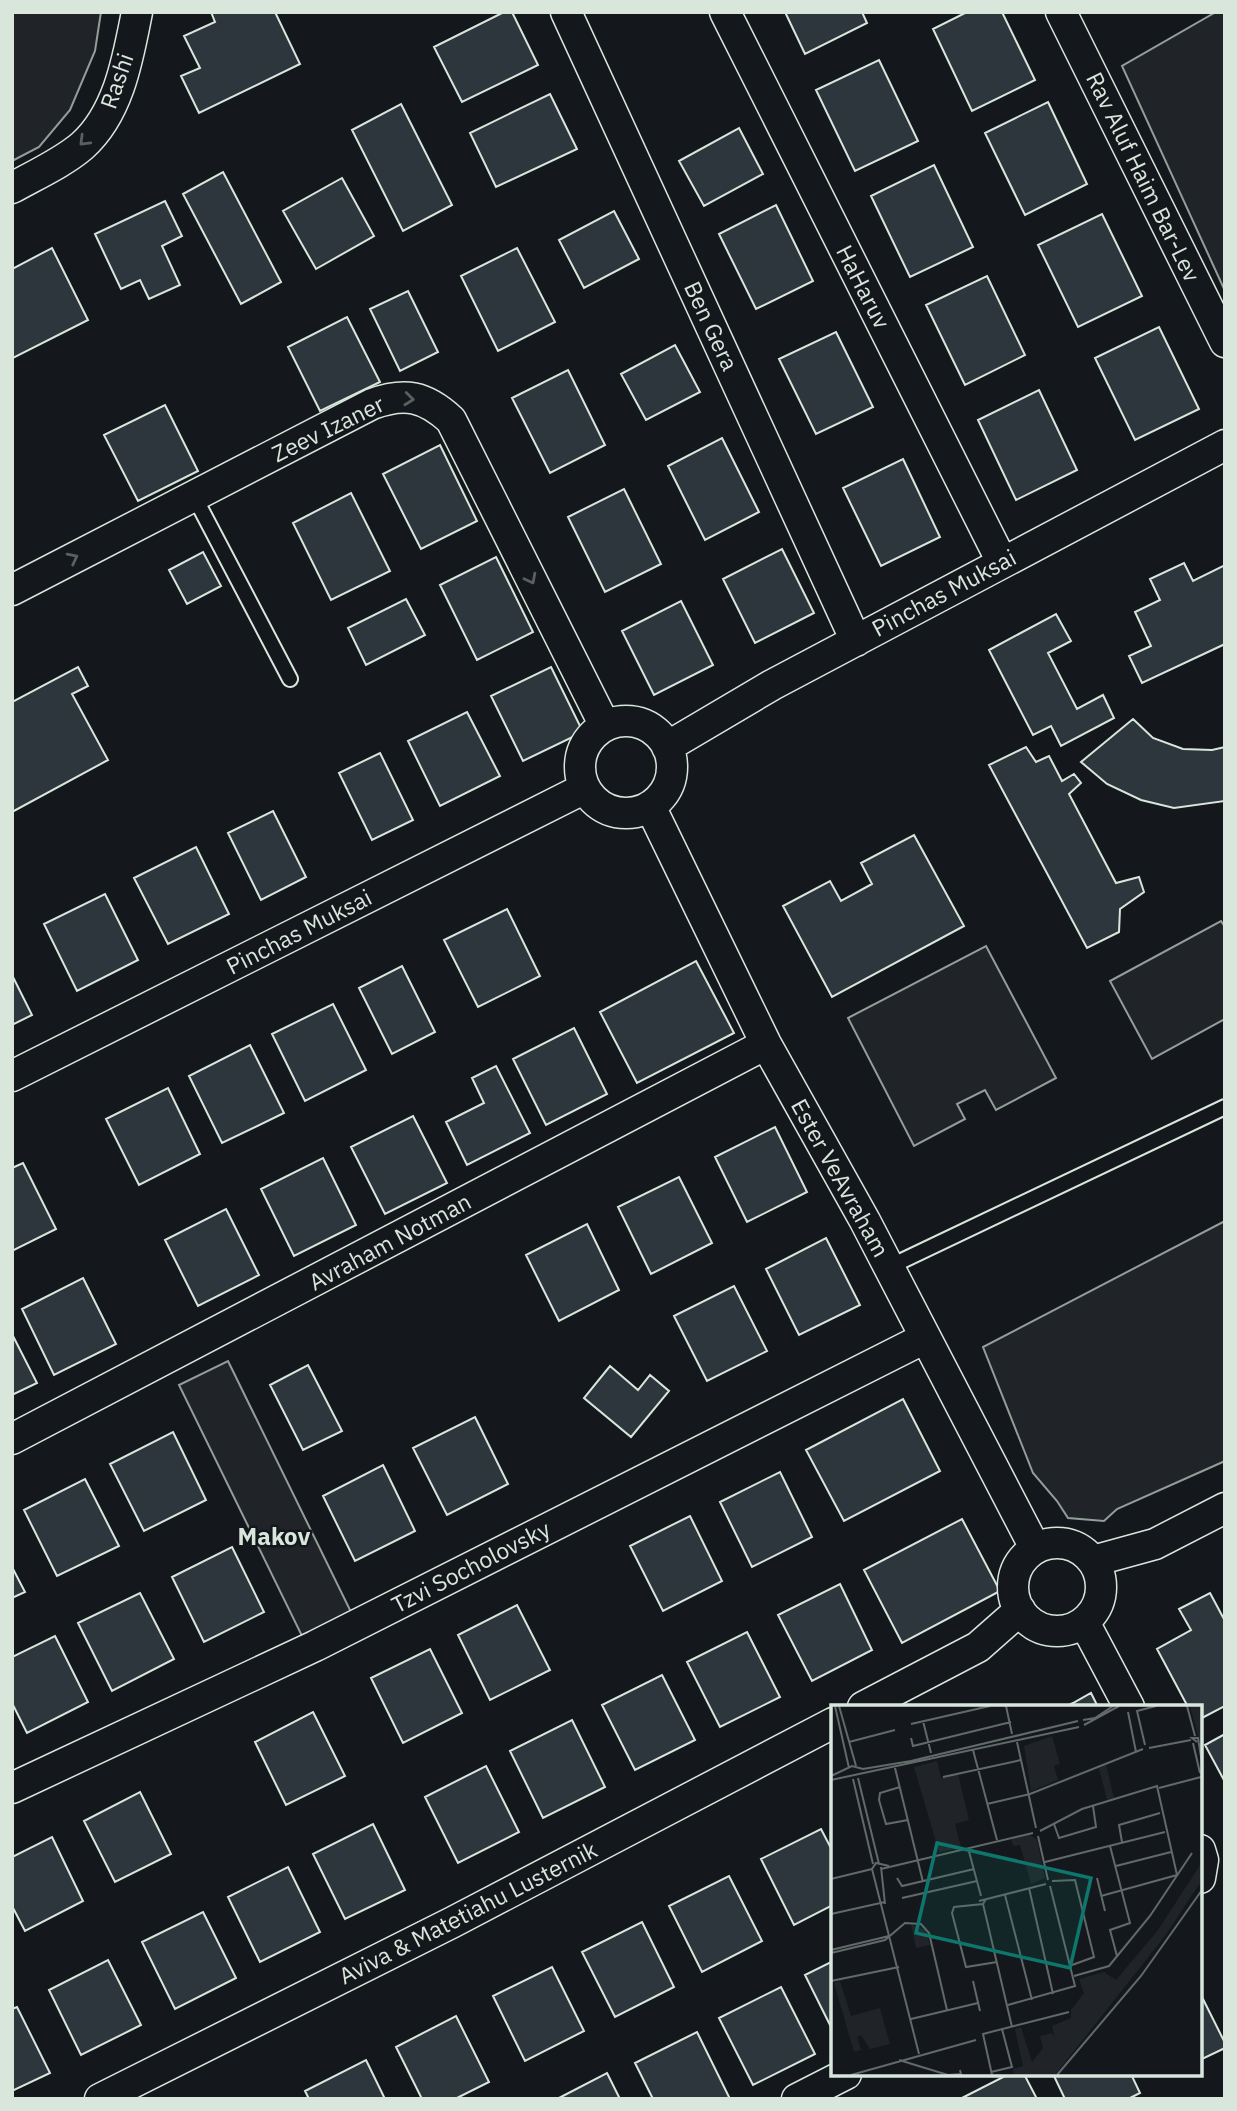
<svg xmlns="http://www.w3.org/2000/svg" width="1237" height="2111" font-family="'IBM Plex Sans',sans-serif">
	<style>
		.green { fill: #202428; stroke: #939e99; stroke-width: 2 }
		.building { fill: #2c363c; stroke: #d8e6dc; stroke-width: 2 }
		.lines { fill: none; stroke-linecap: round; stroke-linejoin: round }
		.lane-casing { stroke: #d8e6dc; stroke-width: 18 }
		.street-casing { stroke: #d8e6dc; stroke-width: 33 }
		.lane { stroke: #14181c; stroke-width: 14 }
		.street { stroke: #14181c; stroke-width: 30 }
		.oneway { stroke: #59605f }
		.labels { text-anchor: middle; stroke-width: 5; stroke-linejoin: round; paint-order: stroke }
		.street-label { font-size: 23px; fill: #d8e6dc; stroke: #14181c }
		.neighbourhood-label { font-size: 24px; font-weight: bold; fill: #d8e6dc; stroke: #14181c }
		.inset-road { fill: none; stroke: #626a69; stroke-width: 2 }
		.view { fill: #0f766e; fill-opacity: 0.15; stroke: #0f766e; stroke-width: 3.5 }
		.inset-edge { fill: none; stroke: #d8e6dc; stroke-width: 3.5 }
	</style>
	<rect width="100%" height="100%" fill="#14181c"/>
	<!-- green -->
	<path class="green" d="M 12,12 L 101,12 L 95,51 L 70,110 L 39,147 L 12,161 Z
		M 1216,12 L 1225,12 L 1225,291 L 1122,66 Z
		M 1221,921 L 1225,927 L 1225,1019 L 1152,1059 L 1110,981 Z
		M 986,946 L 1056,1078 L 996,1110 L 985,1090 L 957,1104 L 965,1119 L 914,1146 L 848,1018 Z
		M 1225,1221 L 1225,1461 L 1117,1509 L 1104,1521 L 1068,1518 L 1057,1501 L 1033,1473 L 983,1347 Z
		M 228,1361 L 351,1612 L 302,1636 L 179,1385 Z"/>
	<!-- building -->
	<path class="building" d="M 211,12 L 275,12 L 300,64 L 199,113 L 181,76 L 200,68 L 184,36 L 215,22 Z
		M 504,12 L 512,12 L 538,65 L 462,102 L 434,47 Z
		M 785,12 L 862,12 L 867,23 L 805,54 Z
		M 967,12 L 1002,12 L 1035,80 L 972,111 L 933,29 Z
		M 879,60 L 918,141 L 855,171 L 816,90 Z
		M 550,94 L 577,149 L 496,187 L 470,133 Z
		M 1048,102 L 1087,184 L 1025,215 L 985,133 Z
		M 401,104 L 452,205 L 403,231 L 352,130 Z
		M 739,128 L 763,174 L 704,206 L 679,161 Z
		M 934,165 L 973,247 L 910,277 L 871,196 Z
		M 223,172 L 281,282 L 241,304 L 183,194 Z
		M 342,178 L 374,236 L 316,269 L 283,211 Z
		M 165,201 L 182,236 L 162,246 L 180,285 L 149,299 L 140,280 L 121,289 L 95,234 Z
		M 776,205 L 813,281 L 756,309 L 719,234 Z
		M 614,211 L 639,259 L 584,288 L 559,240 Z
		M 1102,214 L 1142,296 L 1078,327 L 1038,245 Z
		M 52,248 L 88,320 L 13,358 L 12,269 Z
		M 517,248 L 555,322 L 498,351 L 461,276 Z
		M 987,276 L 1025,355 L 965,385 L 926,305 Z
		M 408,291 L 438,352 L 400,371 L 370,309 Z
		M 347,317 L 380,382 L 320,411 L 288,347 Z
		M 1159,327 L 1199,409 L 1135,440 L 1095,358 Z
		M 836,332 L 873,407 L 816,434 L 779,359 Z
		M 675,345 L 700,392 L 646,420 L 621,374 Z
		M 568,370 L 605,445 L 550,473 L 512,398 Z
		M 1039,390 L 1077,470 L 1016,500 L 978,420 Z
		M 165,405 L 198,471 L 138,501 L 104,435 Z
		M 722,438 L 759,512 L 705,540 L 668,466 Z
		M 440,445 L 477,521 L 421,549 L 383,474 Z
		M 903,459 L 940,537 L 881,566 L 843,488 Z
		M 624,489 L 661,564 L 605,592 L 568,517 Z
		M 351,493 L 390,571 L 331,600 L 293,523 Z
		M 782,549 L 814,613 L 755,643 L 723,579 Z
		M 203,552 L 221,586 L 187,604 L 169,570 Z
		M 496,557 L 533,632 L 477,660 L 440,585 Z
		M 1184,563 L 1193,581 L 1225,565 L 1225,644 L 1142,683 L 1129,656 L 1151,646 L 1135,612 L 1160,600 L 1150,579 Z
		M 406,599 L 425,635 L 366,665 L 348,628 Z
		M 681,601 L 713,665 L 654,695 L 622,631 Z
		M 1056,614 L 1071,641 L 1048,653 L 1077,709 L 1103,695 L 1114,718 L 1061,746 L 1051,726 L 1033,735 L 989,650 Z
		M 78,667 L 88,686 L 72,694 L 108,760 L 12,812 L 12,702 Z
		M 551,667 L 583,732 L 523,761 L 491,696 Z
		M 467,712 L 500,776 L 440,806 L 408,741 Z
		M 1133,719 L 1153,738 L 1183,749 L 1212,750 L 1225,747 L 1225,801 L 1174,808 L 1141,800 L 1107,784 L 1081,762 Z
		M 1026,747 L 1036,762 L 1049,756 L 1062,781 L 1074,774 L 1081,783 L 1069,794 L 1116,883 L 1139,877 L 1144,892 L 1120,909 L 1119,932 L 1087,948 L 989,765 Z
		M 380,753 L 413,820 L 372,840 L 339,773 Z
		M 273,811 L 306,877 L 261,900 L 228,833 Z
		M 914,835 L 964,926 L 832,997 L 783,906 L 830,881 L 841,901 L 872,884 L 861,863 Z
		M 196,847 L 229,914 L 168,944 L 134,878 Z
		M 105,894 L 138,960 L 77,991 L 44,924 Z
		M 507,909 L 540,976 L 478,1007 L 444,940 Z
		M 696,961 L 734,1033 L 637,1083 L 600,1012 Z
		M 402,966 L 435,1032 L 392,1054 L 359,988 Z
		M 12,975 L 32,1015 L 12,1025 Z
		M 333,1004 L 366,1070 L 305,1101 L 272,1034 Z
		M 574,1028 L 607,1094 L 546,1125 L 513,1059 Z
		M 250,1045 L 284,1113 L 222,1143 L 189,1076 Z
		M 496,1066 L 530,1133 L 467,1165 L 446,1122 L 484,1103 L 472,1078 Z
		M 168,1088 L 200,1154 L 139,1185 L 106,1119 Z
		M 413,1116 L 447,1183 L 385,1214 L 351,1147 Z
		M 775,1127 L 807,1192 L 747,1222 L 715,1157 Z
		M 323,1158 L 356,1225 L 294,1256 L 261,1189 Z
		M 23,1163 L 56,1229 L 12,1251 L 12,1168 Z
		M 679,1177 L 712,1243 L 651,1274 L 618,1207 Z
		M 226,1209 L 259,1275 L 198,1306 L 165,1240 Z
		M 587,1224 L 619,1290 L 559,1321 L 526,1255 Z
		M 826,1238 L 860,1305 L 799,1335 L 766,1269 Z
		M 83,1278 L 116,1344 L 54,1375 L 22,1309 Z
		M 734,1286 L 767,1351 L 707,1381 L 674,1316 Z
		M 12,1334 L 37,1383 L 12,1395 Z
		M 308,1365 L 342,1431 L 303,1450 L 270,1385 Z
		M 610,1366 L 638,1390 L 650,1375 L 669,1391 L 631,1437 L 584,1398 Z
		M 903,1399 L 940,1471 L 844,1521 L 806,1450 Z
		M 475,1417 L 508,1484 L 447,1515 L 413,1448 Z
		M 173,1432 L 206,1500 L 144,1531 L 110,1464 Z
		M 383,1465 L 415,1531 L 355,1561 L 323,1496 Z
		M 780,1472 L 812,1537 L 752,1567 L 720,1502 Z
		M 85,1479 L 119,1546 L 57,1576 L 24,1510 Z
		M 690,1516 L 722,1581 L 663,1611 L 630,1546 Z
		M 962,1519 L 1000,1591 L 902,1643 L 864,1570 Z
		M 232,1547 L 264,1612 L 204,1642 L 172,1577 Z
		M 12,1567 L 25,1592 L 12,1598 Z
		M 840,1584 L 872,1650 L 812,1681 L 778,1615 Z
		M 140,1593 L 174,1659 L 112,1691 L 78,1623 Z
		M 1210,1593 L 1225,1621 L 1225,1706 L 1200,1719 L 1200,1707 L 1188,1707 L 1157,1649 L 1191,1630 L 1179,1609 Z
		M 517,1605 L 550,1670 L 490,1700 L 458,1635 Z
		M 747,1632 L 780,1697 L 720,1727 L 687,1662 Z
		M 55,1636 L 88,1702 L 27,1733 L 12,1703 L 12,1657 Z
		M 430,1649 L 462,1713 L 403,1743 L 371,1678 Z
		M 662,1675 L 695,1740 L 635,1770 L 602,1705 Z
		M 1091,1693 L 1098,1707 L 1065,1707 L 1073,1703 Z
		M 313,1712 L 345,1776 L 286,1805 L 255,1742 Z
		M 572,1720 L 605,1787 L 543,1818 L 510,1751 Z
		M 1225,1734 L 1225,1782 L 1205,1745 Z
		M 486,1766 L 519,1832 L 458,1863 L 425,1797 Z
		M 140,1792 L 171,1854 L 115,1882 L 84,1821 Z
		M 373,1824 L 405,1890 L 345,1919 L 313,1854 Z
		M 821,1829 L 833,1852 L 833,1905 L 794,1925 L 761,1859 Z
		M 52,1837 L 83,1901 L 25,1931 L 12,1906 L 12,1857 Z
		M 288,1867 L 320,1932 L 260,1962 L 228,1897 Z
		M 729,1876 L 762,1941 L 702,1972 L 669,1906 Z
		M 203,1912 L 236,1978 L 175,2009 L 142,1942 Z
		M 642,1922 L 674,1987 L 615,2017 L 582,1952 Z
		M 108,1960 L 141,2025 L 81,2055 L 49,1990 Z
		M 833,1961 L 833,2031 L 805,1975 Z
		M 552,1967 L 584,2031 L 525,2061 L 493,1996 Z
		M 781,1987 L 815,2054 L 753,2085 L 719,2018 Z
		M 1200,1993 L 1225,2043 L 1225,2048 L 1200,2060 Z
		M 17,2007 L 50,2073 L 12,2091 L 12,2009 Z
		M 456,2016 L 489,2082 L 455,2099 L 422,2099 L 396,2047 Z
		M 697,2032 L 730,2099 L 653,2099 L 635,2063 Z
		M 366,2060 L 385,2099 L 309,2099 L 305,2091 Z
		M 607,2073 L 620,2099 L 557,2099 Z
		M 1009,2074 L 1024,2074 L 1037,2099 L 960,2099 Z
		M 1053,2074 L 1131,2074 L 1140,2093 L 1128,2099 L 1065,2099 Z"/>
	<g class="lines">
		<defs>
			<path id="lane" d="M 194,496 L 290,679
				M 889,1267 L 1225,1107"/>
			<path id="street" d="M 566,12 L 856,641
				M 725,12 L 1002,562
				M 1061,12 L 1225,342
				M 12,188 C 35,175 62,163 82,146 C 119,113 128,58 137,12
				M 12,590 L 372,404 C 405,392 425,396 451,420 L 605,726
				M580 767a46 46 0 1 1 92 0a46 46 0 1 1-92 0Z
				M 667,747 L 772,685 L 1225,445
				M 650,806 L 766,1044 L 865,1221 L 1035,1548
				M 12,1076 L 585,788
				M 12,1439 L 766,1044
				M1013 1587a44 44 0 1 1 88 0a44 44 0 1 1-88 0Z
				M 1093,1561 L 1155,1544 L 1225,1508
				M 1084,1622 L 1129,1707
				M 863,1707 L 978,1647 L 1020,1610
				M 12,1788 L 315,1646 L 925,1338
				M 1200,1850 L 1203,1860 L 1200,1878
				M 100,2099 L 453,1922 L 833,1723
				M 797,2099 L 846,2074"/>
		</defs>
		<!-- lane casing -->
		<use href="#lane" class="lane-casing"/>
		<!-- street casing -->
		<use href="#street" class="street-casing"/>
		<!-- lane -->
		<use href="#lane" class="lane"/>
		<!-- street -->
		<use href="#street" class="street"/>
	</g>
	<!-- one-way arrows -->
	<defs><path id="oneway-chevron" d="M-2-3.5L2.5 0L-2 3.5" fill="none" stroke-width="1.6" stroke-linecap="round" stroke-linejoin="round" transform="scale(1.75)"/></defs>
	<g class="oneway">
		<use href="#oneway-chevron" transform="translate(84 141) rotate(135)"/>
		<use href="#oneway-chevron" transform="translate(409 399) rotate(6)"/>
		<use href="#oneway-chevron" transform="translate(73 558) rotate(-27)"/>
		<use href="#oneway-chevron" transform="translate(531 579) rotate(63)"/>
	</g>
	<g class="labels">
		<!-- street labels -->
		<g class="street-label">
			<text transform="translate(117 81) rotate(-71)" y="8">Rashi</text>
			<text transform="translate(1143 177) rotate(64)" y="8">Rav Aluf Haim Bar-Lev</text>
			<text transform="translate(863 287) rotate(63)" y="8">HaHaruv</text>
			<text transform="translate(711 326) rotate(65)" y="8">Ben Gera</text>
			<text transform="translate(328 429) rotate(-26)" y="8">Zeev Izaner</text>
			<text transform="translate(944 593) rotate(-28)" y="8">Pinchas Muksai</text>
			<text transform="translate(299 932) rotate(-27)" y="8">Pinchas Muksai</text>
			<text transform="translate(840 1178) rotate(61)" y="8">Ester VeAvraham</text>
			<text transform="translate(390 1242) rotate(-28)" y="8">Avraham Notman</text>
			<text transform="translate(471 1567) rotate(-27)" y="8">Tzvi Socholovsky</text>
			<text transform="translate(468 1913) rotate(-27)" y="8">Aviva &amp; Matetiahu Lusternik</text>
		</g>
		<!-- neighbourhood labels -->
		<g class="neighbourhood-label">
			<text x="274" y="1545">Makov</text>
		</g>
	</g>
	<!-- overview -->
	<g transform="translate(831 1705)">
		<rect width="371" height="371" fill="#14181c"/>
		<path d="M 359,1 L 371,1 L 371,56 L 366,27 ZM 221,31 L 229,59 L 223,61 L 227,75 L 200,86 L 193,41 ZM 106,56 L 110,73 L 127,69 L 138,115 L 124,119 L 130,143 L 108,147 L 83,62 ZM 275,60 L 283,93 L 276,95 L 268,63 ZM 199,130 L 206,135 L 214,173 L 200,179 L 189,140 L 182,141 L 180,133 ZM 371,157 L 371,175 L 334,231 L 224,370 L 183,370 L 182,364 L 192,361 L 184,324 L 190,322 L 201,357 L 212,343 L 209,331 L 221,328 L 224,334 L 221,321 L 240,313 L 240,305 L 253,288 L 248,274 L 273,267 L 285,275 L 327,225 ZM 80,219 L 94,225 L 99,240 L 85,243 ZM 9,276 L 20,311 L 49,303 L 59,339 L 39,344 L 30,330 L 26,332 L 30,345 L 23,347 L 3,278 Z" fill="#202428"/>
		<path class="inset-road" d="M 4,1 L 18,63M 8,1 L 25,61M 175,1 L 181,29M 356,1 L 364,31M 297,7 L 305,47M 252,15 L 264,13 L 282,1M 92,16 L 100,48M 80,19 L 159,1M 253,20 L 288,1M 80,33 L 82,41 L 180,17M 18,37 L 64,25M 186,37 L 205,123M 366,37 L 361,33 L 367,33 L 371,58M 362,38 L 369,68M 314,40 L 306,6 L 325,1M 318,43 L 360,35M 142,45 L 166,135M 64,63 L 92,177M 0,71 L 21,61 L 32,64 L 80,56 L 247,16M 112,72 L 190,55M 27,73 L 48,159M 22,74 L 42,159M 0,75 L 248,22M 69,82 L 49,88 L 48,95 L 55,119 L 77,115M 328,83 L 370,72M 156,99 L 199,89 L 312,44M 223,119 L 228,133 L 265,122 L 262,101M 209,126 L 251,104 L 326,81 L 346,170M 207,131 L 217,175M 291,137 L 288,120 L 329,108M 279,141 L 299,218 L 279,225 L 286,251M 137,143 L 150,191M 214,157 L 334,127M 58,161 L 45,158 L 41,164 L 88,349M 285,161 L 340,147M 50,162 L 54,199M 50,164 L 202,128M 66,173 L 71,181 L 143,164M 266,173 L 274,206M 0,174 L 41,164M 221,176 L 244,175 L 263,252 L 241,260M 198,183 L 222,289M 174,190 L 201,295M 270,191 L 346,170M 71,193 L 146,176M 155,194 L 152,199 L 123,202 L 121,208 L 135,262 L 166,257M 148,196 L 215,179M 152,199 L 181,322M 0,209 L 54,197M 0,245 L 58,231M 0,248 L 54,235 L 74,218 L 90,219 L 98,228 L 116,305M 243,271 L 278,261 L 319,211 L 361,148M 0,276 L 68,262M 142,276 L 149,306M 177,300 L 244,281 L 219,181M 80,314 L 147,298M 68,355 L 117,370 L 130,369 L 129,365M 160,367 L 181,362 L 171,324M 20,370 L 145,335M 161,370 L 152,329 L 238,307M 226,370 L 310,271 L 371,185"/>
		<path class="view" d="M 106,138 L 260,173 L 239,263 L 85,228 Z"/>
		<rect width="371" height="371" class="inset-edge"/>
	</g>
	<!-- border -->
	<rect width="1237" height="2111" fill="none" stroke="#d8e6dc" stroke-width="28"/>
</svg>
